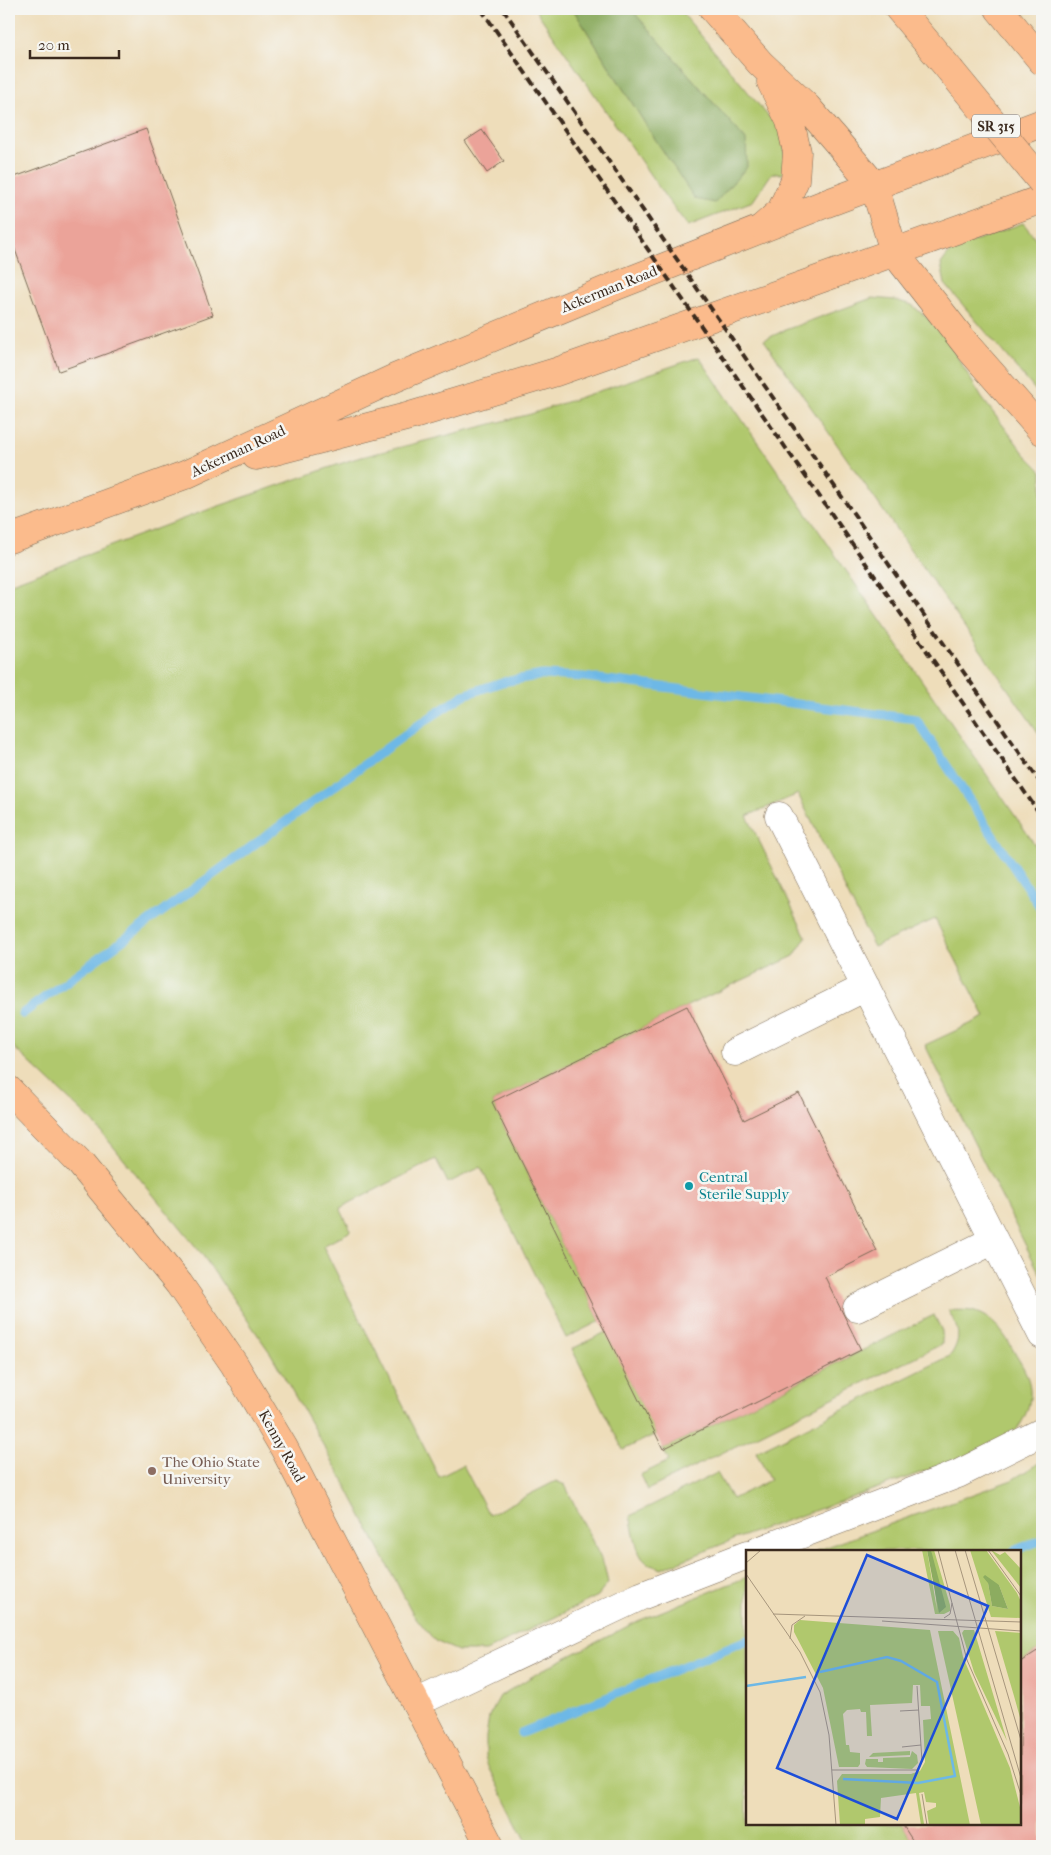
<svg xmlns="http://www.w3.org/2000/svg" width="1051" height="1855" font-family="'IM FELL French Canon',serif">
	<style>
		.green { fill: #b0c86d; stroke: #767946 }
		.forest { fill: #8cac60; stroke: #646b3f }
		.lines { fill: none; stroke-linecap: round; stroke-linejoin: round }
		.stream { stroke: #6db8e6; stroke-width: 9 }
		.building { fill: #eba399 }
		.minor-casing { stroke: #7a6955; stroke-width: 29 }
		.major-casing { stroke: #7a6955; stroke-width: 29 }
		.highway-casing { stroke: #7a6955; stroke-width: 29 }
		.minor { stroke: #fff; stroke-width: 28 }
		.major { stroke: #fbbb8c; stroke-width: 28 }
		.highway { stroke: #fbbb8c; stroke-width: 28 }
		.rail { stroke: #3b2a1e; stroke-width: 4; stroke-dasharray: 8 4; stroke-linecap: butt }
		.highway-bridge-casing { stroke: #7a6955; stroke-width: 29; stroke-linecap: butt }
		.highway-bridge { stroke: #fbbb8c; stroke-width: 28 }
		.culture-dot { fill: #0f9aa8; stroke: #f6f6f2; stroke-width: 2 }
		.education-dot { fill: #8d6e63; stroke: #f6f6f2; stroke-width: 2 }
		.labels { text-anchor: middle; stroke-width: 5; stroke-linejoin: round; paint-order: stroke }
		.shield { fill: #f6f6f2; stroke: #73675e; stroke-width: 1 }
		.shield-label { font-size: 14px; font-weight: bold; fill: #3b2a1e }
		.street-label { font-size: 15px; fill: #3b2a1e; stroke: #f6f6f2 }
		.culture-label { font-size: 15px; fill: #0d838f; stroke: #f6f6f2; text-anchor: start }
		.education-label { font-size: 15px; fill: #785e54; stroke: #f6f6f2; text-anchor: start }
		.inset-river { fill: none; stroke: #6db8e6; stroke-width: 2.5 }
		.inset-road { fill: none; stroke: #a6957c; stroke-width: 1 }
		.view { fill: #1d4ed8; fill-opacity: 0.15; stroke: #1d4ed8; stroke-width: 2.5 }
		.inset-edge { fill: none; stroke: #3b2a1e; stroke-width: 2.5 }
	</style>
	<rect width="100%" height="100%" fill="#f6f6f2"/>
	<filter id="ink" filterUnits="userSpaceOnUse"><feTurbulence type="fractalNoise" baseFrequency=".02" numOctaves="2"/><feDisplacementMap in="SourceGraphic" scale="10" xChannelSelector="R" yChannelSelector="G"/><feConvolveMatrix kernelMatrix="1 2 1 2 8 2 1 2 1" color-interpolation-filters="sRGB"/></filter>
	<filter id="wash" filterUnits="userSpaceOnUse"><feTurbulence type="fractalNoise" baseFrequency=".0096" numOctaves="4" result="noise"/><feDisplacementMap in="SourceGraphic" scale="20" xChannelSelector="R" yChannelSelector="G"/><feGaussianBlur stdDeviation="1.12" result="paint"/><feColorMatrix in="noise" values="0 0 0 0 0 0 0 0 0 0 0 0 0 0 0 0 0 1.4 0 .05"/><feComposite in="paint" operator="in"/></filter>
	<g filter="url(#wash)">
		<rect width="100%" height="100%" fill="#eeddba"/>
		<!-- green -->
		<path class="green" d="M 535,9 L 573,9 L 651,133 L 746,140 L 631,9 L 679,9 L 768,116 L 780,124 L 786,155 L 783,174 L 772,173 L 753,201 L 688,226 L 667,199 Z
			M 1023,223 L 1042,246 L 1042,398 L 945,284 L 941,264 L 952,249 Z
			M 872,298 L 895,300 L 912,305 L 941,330 L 982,398 L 1024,453 L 1042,471 L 1042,738 L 764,340 L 785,330 Z
			M 699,357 L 1042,855 L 1042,1278 L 925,1045 L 985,1017 L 935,919 L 874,947 L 798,794 L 747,816 L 806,937 L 794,956 L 687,1006 L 492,1102 L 600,1321 L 566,1338 L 481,1167 L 448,1183 L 436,1159 L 340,1208 L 351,1231 L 323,1246 L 439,1477 L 463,1465 L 489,1515 L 556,1481 L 565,1485 L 604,1565 L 608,1583 L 598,1596 L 486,1651 L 458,1651 L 435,1641 L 413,1614 L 342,1478 L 271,1354 L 201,1253 L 93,1122 L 9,1043 L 9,584 L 196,514 L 354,459 L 531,414 Z
			M 948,1310 C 956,1311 967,1309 975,1312 C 992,1317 1004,1333 1012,1348 C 1017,1358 1025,1368 1028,1379 C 1036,1403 1021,1429 1004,1443 L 735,1539 L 661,1569 C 656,1567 650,1565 646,1562 C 635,1554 634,1529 630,1516 L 717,1473 L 732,1499 L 770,1480 L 756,1452 L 950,1356 C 963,1337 958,1328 948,1310 Z
			M 934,1315 L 942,1331 L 942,1344 L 647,1490 L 640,1475 L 669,1461 L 663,1449 Z
			M 606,1332 L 656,1434 L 623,1450 L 572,1349 Z
			M 1042,1461 L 1042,1648 L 1020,1662 L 1020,1551 L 816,1551 L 1012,1480 Z
			M 747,1577 L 747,1824 L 902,1824 L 916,1846 L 529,1846 L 489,1767 L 486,1757 L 486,1737 L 489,1716 L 500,1696 L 546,1668 L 638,1621 Z"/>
		<!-- forest -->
		<path class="forest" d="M 573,9 L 631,9 L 746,140 L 747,167 L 715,203 L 695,199 L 651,133 Z"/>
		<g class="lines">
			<!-- stream -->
			<path class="stream" d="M 22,1014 L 417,726 L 464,695 L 502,682 L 543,675 L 584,677 L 916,719 L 1042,910
				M 1013,1551 L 1042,1540
				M 521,1733 L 747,1640"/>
		</g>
		<g id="blocks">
			<!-- building -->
			<path class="building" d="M 146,129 L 213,315 L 59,371 L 9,233 L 9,179 Z
				M 482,130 L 504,161 L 487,173 L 465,141 Z
				M 687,1006 L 744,1120 L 799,1093 L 877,1251 L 825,1277 L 861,1350 L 663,1449 L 492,1102 Z
				M 1042,1648 L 1042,1846 L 916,1846 L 902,1824 L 1020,1824 L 1020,1662 Z"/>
		</g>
	</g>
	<g filter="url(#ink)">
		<use href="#blocks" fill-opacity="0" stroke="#7a6955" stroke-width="1"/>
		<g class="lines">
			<defs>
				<path id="minor" d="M 779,816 L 1042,1335
					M 735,1052 L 866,987
					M 857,1308 L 994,1240
					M 758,1551 L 958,1474 L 1042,1432
					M 416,1703 L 641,1596 L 747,1555"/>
				<path id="major" d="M 256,456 L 410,416 L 556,372 L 806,284 L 1042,199
					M 9,539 L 185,475 L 395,378 L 616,286 L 822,205 L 1042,123
					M 9,1090 L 80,1163 L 179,1284 L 234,1364 L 284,1448 L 490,1846"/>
				<path id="highway" d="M 713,9 L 760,63 L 807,107 L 874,185 L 894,252 L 969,348 L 1042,431
					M 899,9 L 950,70
					M 999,9 L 1042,61
					M 763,227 L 781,211 L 795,180 L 797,152 L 790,121 L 771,82"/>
			</defs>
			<!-- minor casing -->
			<use href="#minor" class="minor-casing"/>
			<!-- major casing -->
			<use href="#major" class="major-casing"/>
			<!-- highway casing -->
			<use href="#highway" class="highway-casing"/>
			<!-- minor -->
			<use href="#minor" class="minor"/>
			<!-- major -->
			<use href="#major" class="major"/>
			<!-- highway -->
			<use href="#highway" class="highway"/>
			<!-- rail -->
			<path class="rail" d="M 481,9 L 1042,817
				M 503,9 L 1042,785"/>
			<defs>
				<path id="highway-bridge" d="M 950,70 L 1042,182"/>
			</defs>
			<!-- highway-bridge casing -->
			<use href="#highway-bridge" class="highway-bridge-casing"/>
			<!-- highway-bridge -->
			<use href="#highway-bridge" class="highway-bridge"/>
		</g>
	</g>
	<!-- markers -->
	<circle class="culture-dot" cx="689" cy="1186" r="5"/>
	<circle class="education-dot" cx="152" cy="1471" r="5"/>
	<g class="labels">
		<!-- shield labels -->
		<rect class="shield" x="972" y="114.5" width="48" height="23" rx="4"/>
		<g class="shield-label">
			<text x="996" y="131">SR 315</text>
		</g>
		<!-- street labels -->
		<g class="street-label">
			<text transform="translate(609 289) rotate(-22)" y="5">Ackerman Road</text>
			<text transform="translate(238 451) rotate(-25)" y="5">Ackerman Road</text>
			<text transform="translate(282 1446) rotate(61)" y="5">Kenny Road</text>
		</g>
		<!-- culture labels -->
		<g class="culture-label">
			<text x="699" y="1182">Central<tspan x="699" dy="17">Sterile Supply</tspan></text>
		</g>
		<!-- education labels -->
		<g class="education-label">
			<text x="162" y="1467">The Ohio State<tspan x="162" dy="17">University</tspan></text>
		</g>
	</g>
	<!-- overview -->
	<g transform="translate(746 1550)">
		<rect width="275" height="275" fill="#eeddba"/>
		<path d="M 176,0 L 181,0 L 191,60 L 185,0 L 188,0 L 204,55 L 204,61 L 198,64 L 189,64 ZM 224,0 L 240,0 L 271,43 L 275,52 L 275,68 L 245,67 ZM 242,33 L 253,35 L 262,59 L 246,56 ZM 245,0 L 254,5 L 259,2 L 275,19 L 275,38 ZM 54,70 L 184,80 L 224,275 L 183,275 L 181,261 L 190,257 L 190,253 L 180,252 L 178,242 L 173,243 L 178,274 L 175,275 L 170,243 L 135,248 L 134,267 L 119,269 L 119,275 L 94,275 L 91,231 L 96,224 L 165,224 L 174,221 L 179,212 L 177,170 L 185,169 L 184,156 L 175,156 L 174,135 L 167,135 L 166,153 L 124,155 L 126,186 L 121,186 L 120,162 L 115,162 L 114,159 L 101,160 L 97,164 L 100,195 L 103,195 L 104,202 L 114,203 L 114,214 L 112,217 L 93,217 L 77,138 L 48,82 L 48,75 ZM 218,80 L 228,80 L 261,191 L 228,122 L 216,83 ZM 192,81 L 207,81 L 213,88 L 217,107 L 264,218 L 275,261 L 275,275 L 235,275 ZM 249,81 L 275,83 L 275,171 L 268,146 ZM 164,201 L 164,205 L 123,207 L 127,203 ZM 166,201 L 171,205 L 172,213 L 166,219 L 121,217 L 119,214 L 120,209 L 132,209 L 132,212 L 137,212 L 137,208 L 164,207 Z" fill="#b0c86d" fill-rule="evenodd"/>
		<path d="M 181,0 L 185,0 L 200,57 L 193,63 ZM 239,25 L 253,35 L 262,59 L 246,56 L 242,33 L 237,27 Z" fill="#8cac60"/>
		<path class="inset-river" d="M 74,122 L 141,107 L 155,111 L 191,132 L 209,226 L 172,233 L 97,229M 0,136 L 60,127"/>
		<path class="inset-road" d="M 192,0 L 221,110 L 262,204 L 275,245M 209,0 L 275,228M 219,0 L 275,190M 242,0 L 275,46M 0,13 L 15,0M 0,24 L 54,102 L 74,142 L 83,185 L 90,275M 27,64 L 275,72M 198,68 L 204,64 L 206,53M 136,71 L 275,81M 44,89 L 46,75 L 59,66M 154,161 L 173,160M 156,197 L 175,195M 86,220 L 171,220 L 176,211 L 171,136M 176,244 L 181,275"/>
		<path class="view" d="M 121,5 L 242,56 L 151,269 L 31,218 Z"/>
		<rect width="275" height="275" class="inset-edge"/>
	</g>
	<!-- margin -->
	<rect width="1051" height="1855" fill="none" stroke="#f6f6f2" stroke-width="30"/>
	<!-- scale -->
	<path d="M30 50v8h89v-8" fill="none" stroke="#3b2a1e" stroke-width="2.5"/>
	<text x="38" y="50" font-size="15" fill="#3b2a1e" stroke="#f6f6f2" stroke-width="4" paint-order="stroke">20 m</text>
</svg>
